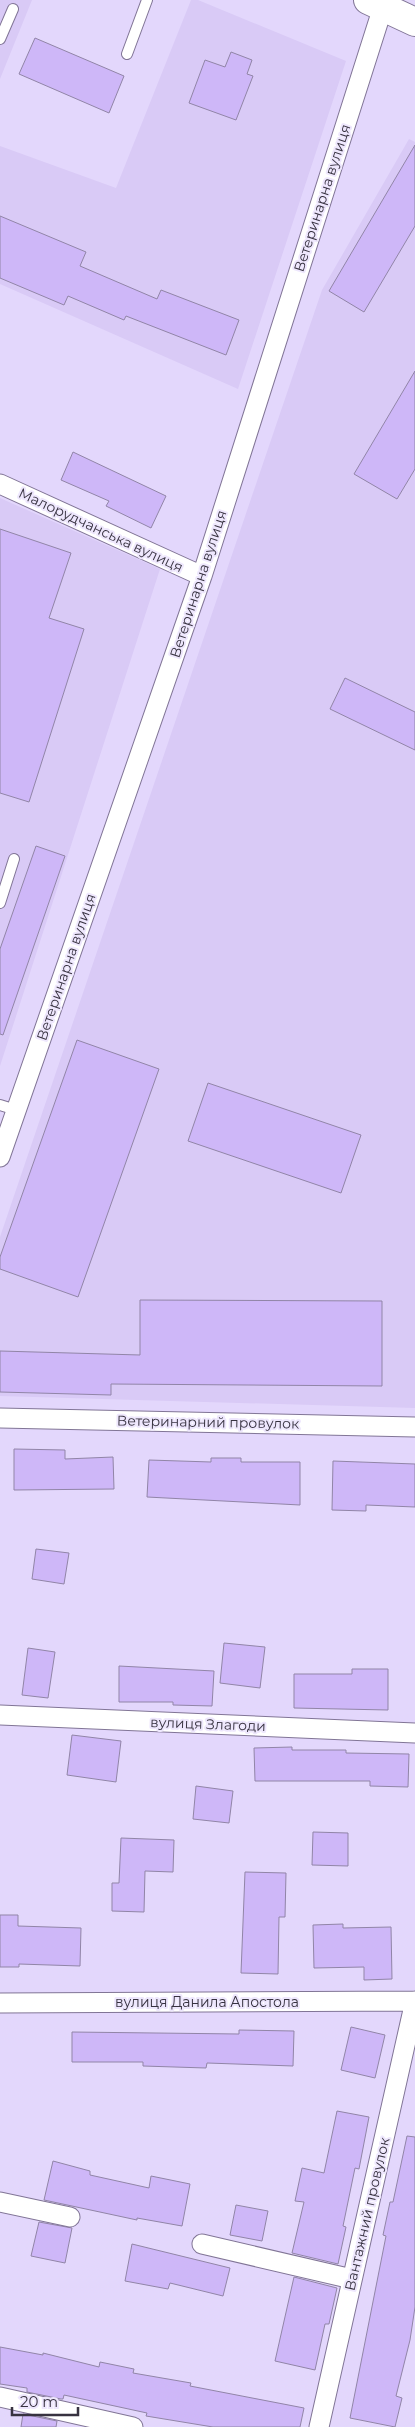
<svg xmlns="http://www.w3.org/2000/svg" width="415" height="2427" font-family="Montserrat,sans-serif">
	<style>
		.built { fill: #d9caf6 }
		.building { fill: #ceb7f8; stroke: #9185a7 }
		.lines { fill: none; stroke-linecap: round; stroke-linejoin: round }
		.service-casing { stroke: #817596; stroke-width: 12 }
		.minor-casing { stroke: #817596; stroke-width: 21 }
		.trunk-casing { stroke: #817596; stroke-width: 30 }
		.service { stroke: #fff; stroke-width: 10 }
		.minor { stroke: #fff; stroke-width: 19 }
		.trunk { stroke: #fff; stroke-width: 28 }
		.labels { text-anchor: middle; stroke-width: 4; stroke-linejoin: round; paint-order: stroke }
		.street-label { font-size: 14px; fill: #373240; stroke: #eee7fd }
	</style>
	<rect width="100%" height="100%" fill="#e3d7fc"/>
	<!-- built -->
	<path class="built" d="M 0,0 L 32,0 L 0,79 Z
		M 191,0 L 198,0 L 346,61 L 238,389 L 0,284 L 0,146 L 116,188 Z
		M 409,139 L 415,142 L 415,1408 L 0,1396 L 0,1237 L 322,290 Z
		M 0,498 L 160,569 L 0,1066 Z"/>
	<!-- building -->
	<path class="building" d="M 35,38 L 124,76 L 109,113 L 19,74 Z
		M 231,52 L 252,60 L 247,74 L 253,76 L 236,120 L 189,103 L 205,60 L 225,67 Z
		M 415,145 L 415,226 L 364,312 L 329,291 Z
		M 0,216 L 86,252 L 80,266 L 157,299 L 161,290 L 239,320 L 226,355 L 126,316 L 124,320 L 68,296 L 64,305 L 0,278 Z
		M 415,371 L 415,469 L 397,499 L 354,474 Z
		M 73,452 L 166,496 L 151,528 L 106,506 L 109,501 L 61,480 Z
		M 0,529 L 71,553 L 49,618 L 84,629 L 29,802 L 0,793 Z
		M 345,678 L 415,712 L 415,750 L 330,709 Z
		M 36,846 L 65,856 L 3,1035 L 0,1034 L 0,949 Z
		M 77,1040 L 159,1069 L 78,1297 L 0,1269 L 0,1257 Z
		M 208,1083 L 361,1135 L 341,1193 L 188,1141 Z
		M 140,1300 L 382,1301 L 382,1386 L 111,1384 L 111,1395 L 0,1392 L 0,1351 L 140,1355 Z
		M 14,1449 L 65,1450 L 65,1459 L 113,1457 L 114,1489 L 14,1490 Z
		M 211,1458 L 241,1458 L 241,1462 L 300,1462 L 300,1505 L 147,1497 L 149,1460 L 211,1462 Z
		M 333,1461 L 415,1464 L 415,1507 L 366,1505 L 366,1511 L 332,1510 Z
		M 36,1549 L 69,1553 L 64,1584 L 32,1579 Z
		M 224,1643 L 265,1647 L 260,1688 L 220,1683 Z
		M 28,1648 L 55,1652 L 48,1698 L 22,1695 Z
		M 119,1666 L 214,1671 L 212,1706 L 173,1705 L 173,1702 L 119,1702 Z
		M 352,1669 L 388,1669 L 388,1710 L 294,1708 L 294,1674 L 352,1674 Z
		M 72,1735 L 121,1741 L 116,1782 L 67,1775 Z
		M 292,1747 L 292,1750 L 346,1750 L 346,1753 L 409,1754 L 408,1787 L 370,1786 L 370,1781 L 255,1781 L 254,1748 Z
		M 196,1786 L 233,1791 L 229,1823 L 193,1819 Z
		M 313,1832 L 348,1833 L 348,1866 L 312,1865 Z
		M 121,1838 L 174,1840 L 173,1872 L 145,1871 L 144,1912 L 112,1911 L 112,1883 L 119,1883 Z
		M 245,1872 L 286,1873 L 285,1917 L 279,1917 L 278,1974 L 241,1973 Z
		M 0,1915 L 18,1915 L 18,1926 L 81,1928 L 80,1966 L 19,1964 L 19,1967 L 0,1967 Z
		M 343,1924 L 343,1928 L 391,1927 L 392,1979 L 364,1980 L 364,1967 L 314,1968 L 313,1925 Z
		M 351,2027 L 385,2035 L 375,2078 L 341,2070 Z
		M 239,2030 L 294,2031 L 293,2066 L 207,2063 L 206,2068 L 143,2066 L 143,2062 L 72,2062 L 72,2032 L 239,2034 Z
		M 337,2111 L 369,2117 L 359,2169 L 355,2168 L 343,2226 L 346,2227 L 338,2264 L 292,2253 L 304,2202 L 295,2201 L 302,2168 L 324,2173 Z
		M 407,2136 L 415,2137 L 415,2307 L 410,2340 L 396,2396 L 402,2398 L 395,2427 L 350,2418 L 386,2236 L 383,2235 L 390,2202 L 393,2202 Z
		M 53,2161 L 90,2171 L 90,2175 L 149,2188 L 151,2176 L 190,2184 L 182,2226 L 137,2218 L 137,2220 L 44,2200 Z
		M 236,2205 L 268,2211 L 262,2241 L 230,2235 Z
		M 39,2222 L 72,2228 L 65,2263 L 31,2256 Z
		M 132,2244 L 230,2268 L 223,2296 L 170,2283 L 168,2289 L 125,2281 Z
		M 294,2277 L 337,2288 L 329,2324 L 325,2324 L 315,2370 L 275,2361 Z
		M 0,2347 L 43,2355 L 43,2353 L 99,2367 L 100,2362 L 134,2369 L 133,2373 L 191,2383 L 190,2386 L 304,2408 L 300,2427 L 213,2427 L 146,2416 L 147,2413 L 64,2395 L 63,2399 L 61,2399 L 27,2392 L 27,2388 L 0,2384 Z
		M 23,2414 L 57,2421 L 56,2427 L 21,2427 Z"/>
	<g class="lines">
		<defs>
			<path id="service" d="M 0,39 L 13,9
				M 127,54 L 147,0
				M 0,903 L 14,859
				M 0,1105 L 16,1110"/>
			<path id="minor" d="M 0,484 L 202,576
				M 0,1157 L 202,576 L 383,7
				M 0,1418 L 415,1427
				M 0,1715 L 415,1733
				M 0,2003 L 415,2001
				M 0,2202 L 70,2217
				M 202,2244 L 352,2279
				M 0,2397 L 133,2427
				M 319,2427 L 415,2001"/>
			<path id="trunk" d="M 368,0 L 415,22"/>
		</defs>
		<!-- service casing -->
		<use href="#service" class="service-casing"/>
		<!-- minor casing -->
		<use href="#minor" class="minor-casing"/>
		<!-- trunk casing -->
		<use href="#trunk" class="trunk-casing"/>
		<!-- service -->
		<use href="#service" class="service"/>
		<!-- minor -->
		<use href="#minor" class="minor"/>
		<!-- trunk -->
		<use href="#trunk" class="trunk"/>
	</g>
	<g class="labels">
		<!-- street labels -->
		<g class="street-label">
			<text transform="translate(322 198) rotate(-72)" y="5">Ветеринарна вулиця</text>
			<text transform="translate(101 530) rotate(25)" y="5">Малорудчанська вулиця</text>
			<text transform="translate(198 584) rotate(-72)" y="5">Ветеринарна вулиця</text>
			<text transform="translate(66 967) rotate(-71)" y="5">Ветеринарна вулиця</text>
			<text transform="translate(208 1422) rotate(1)" y="5">Ветеринарний провулок</text>
			<text transform="translate(208 1724) rotate(2)" y="5">вулиця Злагоди</text>
			<text x="207" y="2007">вулиця Данила Апостола</text>
			<text transform="translate(367 2214) rotate(-77)" y="5">Вантажний провулок</text>
		</g>
	</g>
	<!-- scale -->
	<path d="M12 2407v8h66v-8" fill="none" stroke="#373240" stroke-width="2.5"/>
	<text x="20" y="2407" font-size="15" fill="#373240" stroke="#eee7fd" stroke-width="4" paint-order="stroke">20 m</text>
</svg>
